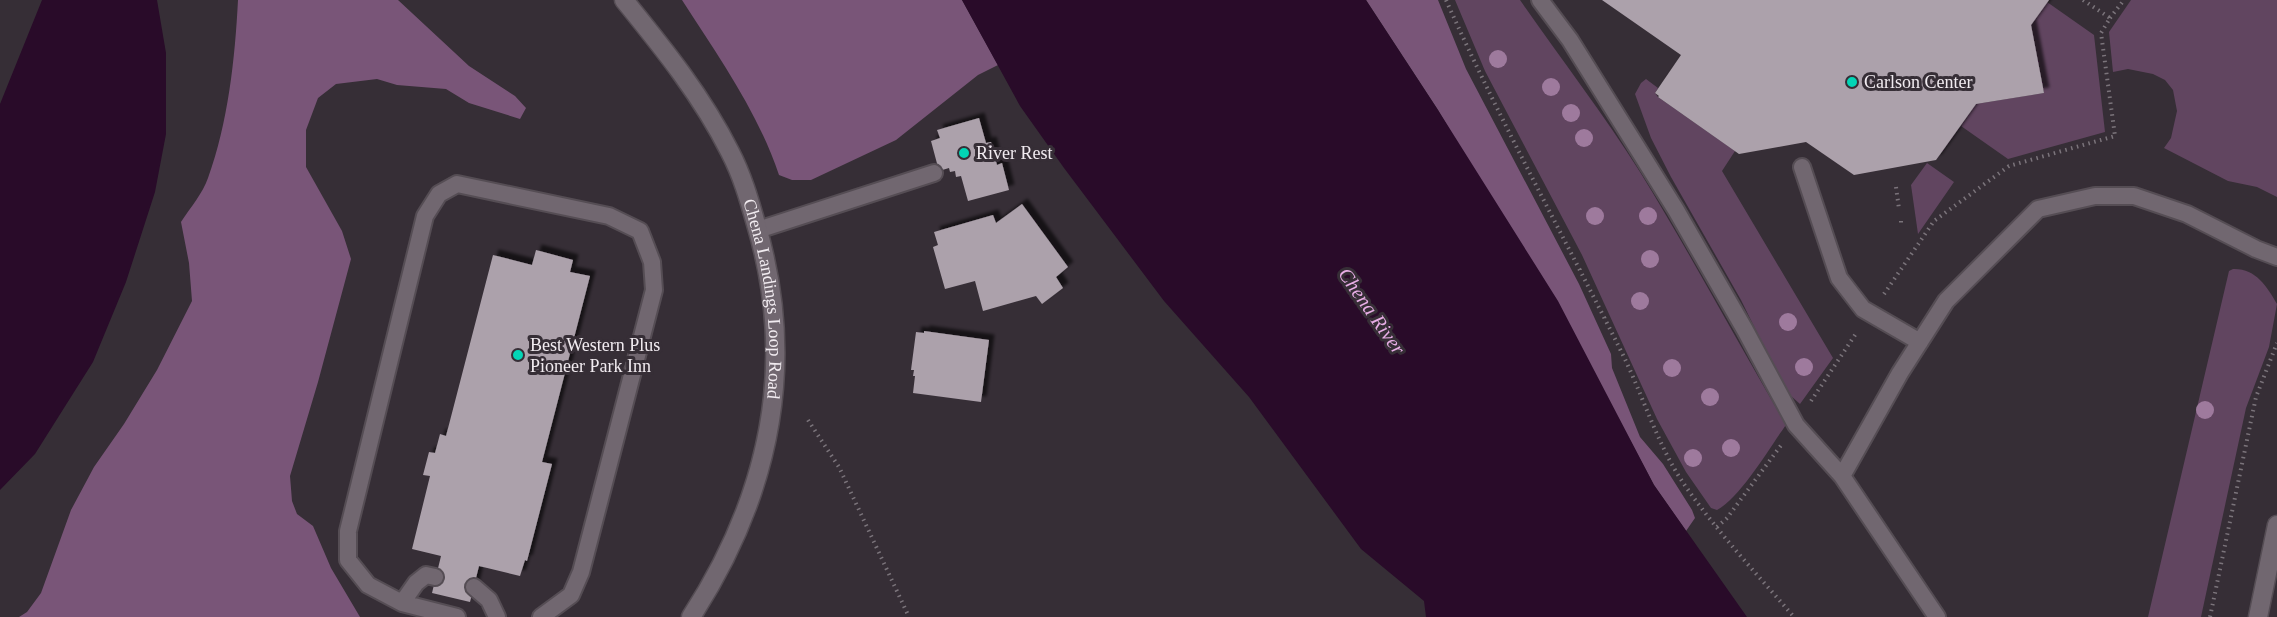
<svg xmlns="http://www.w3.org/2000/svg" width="2277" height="617" font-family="'Times New Roman',serif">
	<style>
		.green { fill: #614560 }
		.forest { fill: #795578 }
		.water { fill: #290b29 }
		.building { fill: #aca1ab; filter: url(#shadow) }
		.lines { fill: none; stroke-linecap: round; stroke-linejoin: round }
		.service-casing { stroke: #554d54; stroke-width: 20 }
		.minor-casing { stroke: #554d54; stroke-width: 21 }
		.tertiary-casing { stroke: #554d54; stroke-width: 21 }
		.path { stroke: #7b747b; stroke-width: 4; stroke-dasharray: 1.5 4.5; stroke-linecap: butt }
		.service { stroke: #716770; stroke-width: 16 }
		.minor { stroke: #716770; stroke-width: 18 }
		.tertiary { stroke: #716770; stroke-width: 18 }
		.tree { fill: #9e7a9d }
		.poi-dot { fill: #03d5b6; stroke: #362e36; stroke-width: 2 }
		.labels { text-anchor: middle; stroke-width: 6; stroke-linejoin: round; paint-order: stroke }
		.poi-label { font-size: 18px; fill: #f1ebf0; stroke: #362e36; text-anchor: start }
		.street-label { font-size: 18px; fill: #f1ebf0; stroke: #362e36 }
		.water-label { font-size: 20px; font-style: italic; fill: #e7ade5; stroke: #362e36 }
	</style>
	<defs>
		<filter id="shadow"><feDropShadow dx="5.5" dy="-5.5" stdDeviation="1.5" flood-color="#0009"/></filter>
	</defs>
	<rect width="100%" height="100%" fill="#362e36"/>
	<!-- green -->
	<path class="green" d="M 1455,0 L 1520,0 C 1560,58 1603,113 1640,172 C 1691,255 1737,341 1786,425 C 1769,448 1742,496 1717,510 L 1711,508 L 1686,472 L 1657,419 L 1582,255 L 1485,71 Z
		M 2131,0 L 2277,0 L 2277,197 L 2257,187 L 2228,181 L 2164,148 L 2171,138 L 2177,111 L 2173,90 L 2165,80 L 2153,74 L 2128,69 L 2113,72 L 2109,32 Z
		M 2047,2 L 2094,35 L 2105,132 L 2008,159 L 1961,126 L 1976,104 L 2044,93 L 2031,25 Z
		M 1646,79 L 1658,88 L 1655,93 L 1658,97 L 1735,151 L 1722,171 L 1833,358 L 1800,404 L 1791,396 L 1780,379 L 1741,300 L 1671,177 L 1651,138 L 1635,94 L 1641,83 Z
		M 1927,163 L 1954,182 L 1918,234 L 1911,185 Z
		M 2233,269 C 2255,268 2267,286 2277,304 L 2269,347 L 2246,408 L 2201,617 L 2148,617 L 2229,271 Z"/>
	<!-- forest -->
	<path class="forest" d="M 238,0 L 398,0 L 469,66 L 515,96 L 526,108 L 520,119 L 469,103 L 446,89 L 397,85 L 377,79 L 336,84 L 318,98 L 306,130 L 306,167 L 342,231 L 351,259 L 318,382 L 290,476 L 292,501 L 297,514 L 313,526 L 331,568 L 360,617 L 19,617 L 27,612 L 41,593 L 71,510 L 94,467 L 124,424 L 157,370 L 192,301 L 189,263 L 181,222 C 190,208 203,193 208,178 C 228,123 235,59 238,0 Z
		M 682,0 L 962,0 L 998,65 L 978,75 L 896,140 L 811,180 L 792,180 L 779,175 C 758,112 718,56 682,0 Z
		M 1366,0 L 1438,0 L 1466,69 L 1579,284 L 1611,354 L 1612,368 L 1640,437 L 1663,464 L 1692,510 L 1695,518 L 1686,531 L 1654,485 L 1615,412 L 1438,110 Z"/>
	<!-- water -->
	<path class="water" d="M 42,0 L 157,0 L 166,53 L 166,134 L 155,192 L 126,282 L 93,362 L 35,454 L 0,490 L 0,104 Z
		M 962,0 L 1366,0 L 1438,110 L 1558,301 L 1654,485 L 1747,617 L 1426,617 L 1424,601 L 1361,549 L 1249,397 L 1164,301 L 1064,168 L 1020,106 Z"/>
	<!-- building -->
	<path class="building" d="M 1602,0 L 2049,0 L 2031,25 L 2044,93 L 1976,104 L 1936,160 L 1854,175 L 1806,142 L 1739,154 L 1658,97 L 1659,96 L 1655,93 L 1681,55 Z
		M 979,118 L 986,143 L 991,142 L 997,165 L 1002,163 L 1009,190 L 968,201 L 961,176 L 956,177 L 955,171 L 950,172 L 949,168 L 939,171 L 931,141 L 940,138 L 937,130 Z
		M 1022,204 L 1068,267 L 1056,277 L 1063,288 L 1042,304 L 1036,296 L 983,311 L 975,281 L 945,289 L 933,247 L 938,245 L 934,232 L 993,215 L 996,223 Z
		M 536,250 L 573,260 L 570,272 L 590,276 L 542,462 L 552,464 L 527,561 L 525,560 L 520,576 L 479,566 L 470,602 L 432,593 L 441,556 L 412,549 L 430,476 L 423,475 L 429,452 L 435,453 L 440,434 L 446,436 L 493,255 L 532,265 Z
		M 924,331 L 989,340 L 981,402 L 913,393 L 915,376 L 913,376 L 914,370 L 911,370 L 916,332 L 924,333 Z"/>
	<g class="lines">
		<defs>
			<path id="service" d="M 1540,0 L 1570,40 L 1676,210 L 1745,330 L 1796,425 L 1842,476
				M 1802,167 L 1839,278 L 1863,309 L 1920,342
				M 758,230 L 934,173
				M 474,587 L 489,600 L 497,617
				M 402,603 L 416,583 L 426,575 L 435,577
				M 457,617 L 402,603 L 368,585 L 348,560 L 348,531 L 425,216 L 439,194 L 457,184 L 609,216 L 640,231 L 652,262 L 654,290 L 581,572 L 571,595 L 541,617
				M 1937,617 L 1842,476 L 1900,373 L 1946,301 L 2038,209 L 2095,196 L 2134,196 L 2187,214 L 2256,249 L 2277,257"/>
			<g id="minor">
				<path id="s1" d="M 624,0 C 663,48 702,96 730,152 C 742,175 749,199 756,224 C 798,365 770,495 691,617"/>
			</g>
			<path id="tertiary" d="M 2258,617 L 2277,525"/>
		</defs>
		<!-- service casing -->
		<use href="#service" class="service-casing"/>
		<!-- minor casing -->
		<use href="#minor" class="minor-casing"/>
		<!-- tertiary casing -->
		<use href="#tertiary" class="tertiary-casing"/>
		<!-- path -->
		<path class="path" d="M 1446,0 C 1499,119 1562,233 1620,349 C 1642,392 1657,445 1684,484 C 1717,532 1757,574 1794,617
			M 2110,18 L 2124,0
			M 1896,187 L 1899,209
			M 1901,221 L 1901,224
			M 1884,294 L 1934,221 L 2009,166 L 2115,136 L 2101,33 L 2110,18 L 2083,0
			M 1811,401 L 1857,332
			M 808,420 L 839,467 L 909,617
			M 1717,527 L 1727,518 L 1782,444
			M 2210,617 L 2256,397 L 2277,343"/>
		<!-- service -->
		<use href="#service" class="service"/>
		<!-- minor -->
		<use href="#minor" class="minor"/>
		<!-- tertiary -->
		<use href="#tertiary" class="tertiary"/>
	</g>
	<!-- trees -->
	<g class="tree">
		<circle cx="1498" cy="59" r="9"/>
		<circle cx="1551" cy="87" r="9"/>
		<circle cx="1571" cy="113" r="9"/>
		<circle cx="1584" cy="138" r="9"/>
		<circle cx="1595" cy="216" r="9"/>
		<circle cx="1648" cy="216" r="9"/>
		<circle cx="1650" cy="259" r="9"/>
		<circle cx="1640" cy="301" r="9"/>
		<circle cx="1788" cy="322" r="9"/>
		<circle cx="1804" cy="367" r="9"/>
		<circle cx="1672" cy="368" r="9"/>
		<circle cx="1710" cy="397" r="9"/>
		<circle cx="2205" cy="410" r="9"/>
		<circle cx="1731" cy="448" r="9"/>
		<circle cx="1693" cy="458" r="9"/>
	</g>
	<!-- markers -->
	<g class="poi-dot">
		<circle cx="1852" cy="82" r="6"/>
		<circle cx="964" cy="153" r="6"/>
		<circle cx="518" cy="355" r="6"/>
	</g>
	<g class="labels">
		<!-- poi labels -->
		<g class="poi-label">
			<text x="1864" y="88">Carlson Center</text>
			<text x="976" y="159">River Rest</text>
			<text x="530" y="351">Best Western Plus<tspan x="530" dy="21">Pioneer Park Inn</tspan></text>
		</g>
		<!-- street labels -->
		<g class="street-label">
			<text dy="6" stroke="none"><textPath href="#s1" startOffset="338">Chena Landings Loop Road</textPath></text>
		</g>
		<!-- water labels -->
		<g class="water-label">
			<text transform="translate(1372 311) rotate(55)" y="7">Chena River</text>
		</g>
	</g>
</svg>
